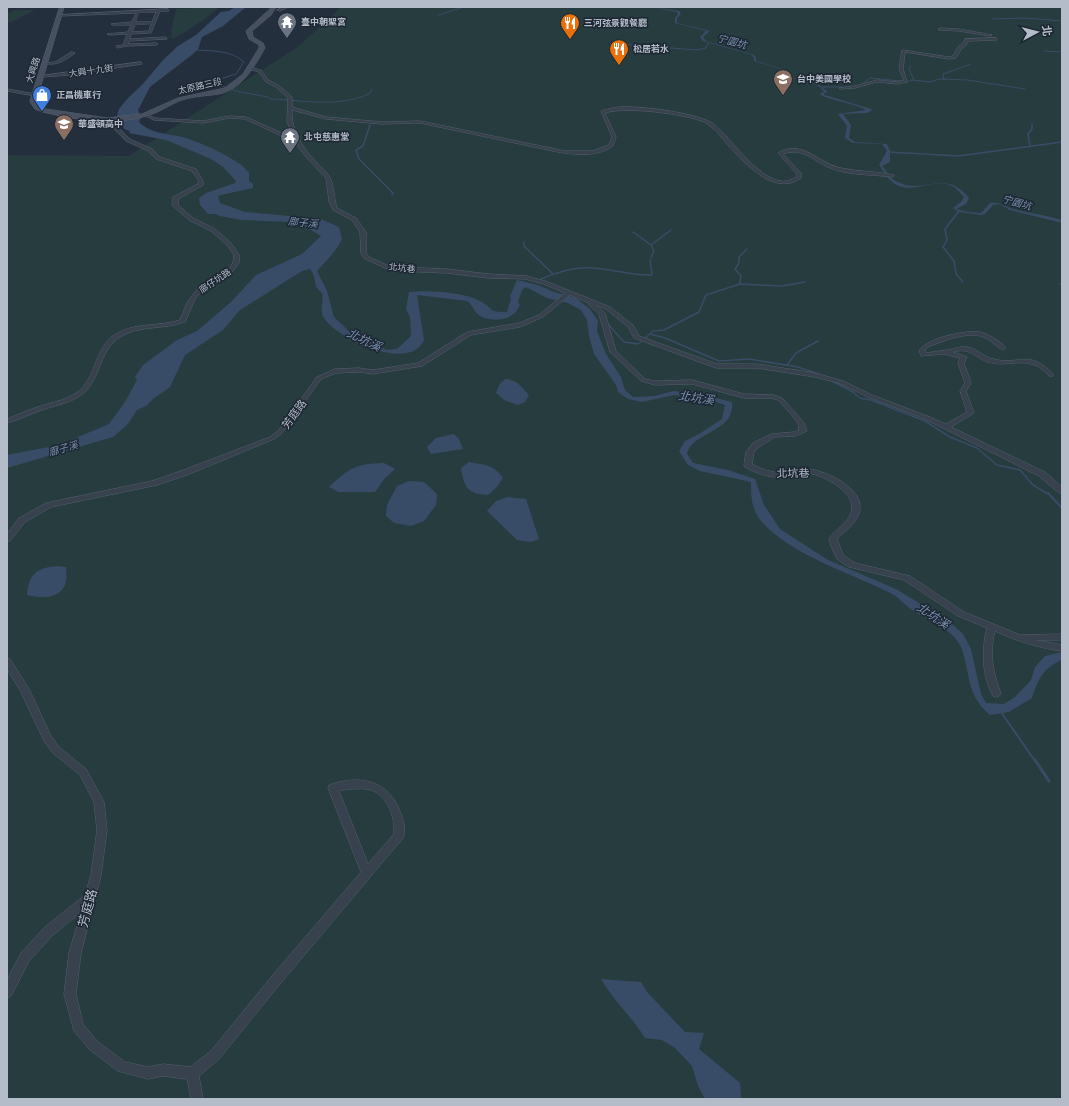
<svg xmlns="http://www.w3.org/2000/svg" width="1069" height="1106" font-family="'Titillium Web','Noto Sans TC',sans-serif">
	<style>
		.green { fill: #263c3f }
		.water { fill: #394c67 }
		.lines { fill: none; stroke-linecap: round; stroke-linejoin: round }
		.stream-far3 { stroke: #394c67; stroke-width: 1 }
		.stream-far2 { stroke: #394c67; stroke-width: 1.5 }
		.stream-far1 { stroke: #394c67; stroke-width: 2 }
		.stream { stroke: #394c67; stroke-width: 3 }
		.minor-casing { stroke: #565f6c; stroke-width: 1 }
		.secondary-casing { stroke: #565f6c; stroke-width: 1 }
		.minor { fill: #38414e; fill-rule: evenodd }
		.secondary { fill: #465061; fill-rule: evenodd }
		.labels { text-anchor: middle; stroke-width: 3; stroke-linejoin: round; paint-order: stroke }
		.far-poi-label { font-size: 9px; font-weight: bold; fill: #b4bcc9; stroke: #1d2633; text-anchor: start }
		.far-street-label { font-size: 9px; fill: #b4bcc9; stroke: #1d2633 }
		.far-water-label { font-size: 10px; font-style: italic; fill: #7c92b1; stroke: #1d2633 }
		.street-label { font-size: 11px; fill: #b4bcc9; stroke: #1d2633 }
		.water-label { font-size: 12px; font-style: italic; fill: #7c92b1; stroke: #1d2633 }
		.near-street-label { font-size: 13px; fill: #b4bcc9; stroke: #1d2633 }
	</style>
	<rect width="100%" height="100%" fill="#242f3e"/>
	<!-- green -->
	<path class="green" d="M 219,7 C 205,20 189,30 173,39 L 168,36 L 172,35 L 171,31 L 176,9 Z
		M 341,7 L 1062,7 L 1062,1099 L 7,1099 L 7,155 L 129,156 L 299,46 Z
		M 14,10 L 35,10 L 12,22 L 7,22 L 7,14 Z"/>
	<!-- water -->
	<path class="water" d="M 235,7 L 246,7 L 223,26 L 202,37 L 198,49 L 193,54 L 150,87 L 138,110 L 141,117 L 139,122 C 153,136 173,133 189,139 C 206,145 225,154 240,164 C 244,166 245,170 249,172 L 249,181 L 253,184 L 253,188 L 221,195 L 218,196 L 220,203 L 245,212 L 321,219 L 339,227 L 342,239 C 336,252 326,261 317,271 L 327,291 L 334,317 L 352,334 L 387,350 L 397,349 L 411,336 L 410,317 L 406,309 L 409,292 C 428,290 463,292 480,301 C 495,309 486,312 507,312 L 511,299 L 510,296 L 517,280 L 538,285 L 554,292 L 576,298 L 590,309 L 598,321 L 597,331 L 606,354 L 621,377 L 625,390 L 633,397 L 654,396 L 674,391 L 708,396 L 732,402 C 736,432 691,432 687,454 L 693,463 L 728,470 L 755,479 L 764,505 L 780,529 L 828,560 L 896,589 L 950,622 L 963,634 L 971,649 L 981,694 L 986,703 L 1004,704 L 1015,697 L 1031,680 L 1035,667 L 1045,656 L 1062,652 L 1062,660 C 1043,668 1038,679 1032,698 L 1009,712 L 990,715 C 965,694 971,673 961,647 C 952,627 924,619 908,607 C 903,603 899,598 894,595 C 855,574 785,554 758,517 C 751,506 751,494 751,482 L 700,471 L 688,465 L 679,451 L 685,441 L 699,434 L 722,419 L 725,405 L 707,399 L 674,395 L 642,402 L 628,399 L 618,392 L 616,385 L 594,354 L 589,336 L 587,320 L 581,310 L 568,303 L 547,298 L 526,287 L 522,290 L 518,302 L 520,305 C 518,308 516,313 512,315 C 505,321 486,321 479,315 C 473,311 473,305 467,301 L 417,295 L 424,340 C 410,373 337,339 324,318 C 319,311 324,301 322,293 C 320,291 317,289 316,286 C 314,279 315,275 310,269 L 302,271 L 240,310 L 223,330 L 185,355 L 170,387 L 153,399 L 146,406 L 137,410 L 128,424 L 113,437 L 7,468 L 7,455 L 59,445 L 109,424 L 125,402 L 137,380 L 135,377 L 143,365 L 177,340 L 197,331 L 231,302 L 256,275 L 302,254 L 321,236 L 306,227 L 291,222 L 241,220 L 220,216 L 216,214 L 208,214 L 200,205 L 199,198 L 206,193 L 235,183 L 236,181 L 223,167 L 211,159 L 166,140 L 129,133 L 130,131 L 124,129 L 117,116 L 119,109 L 128,98 L 142,85 L 164,59 L 178,46 L 196,35 L 221,12 L 229,11 Z
		M 651,7 L 679,11 L 681,14 L 677,18 L 677,23 L 710,31 L 703,37 L 706,41 L 754,55 L 756,58 L 756,61 L 783,69 L 791,77 L 819,85 L 828,92 L 824,93 L 824,95 L 828,96 L 871,109 L 872,110 L 867,113 L 843,114 L 851,125 L 849,138 L 855,142 L 887,144 L 890,151 L 890,162 L 882,166 C 886,170 890,178 894,180 C 923,198 943,166 969,198 L 966,204 L 956,209 L 968,212 L 981,213 L 990,203 C 1002,202 1003,206 1013,209 C 1029,213 1046,215 1062,220 L 1062,223 L 1010,210 L 1000,204 L 993,205 L 985,214 L 981,215 L 959,212 L 953,208 L 961,202 L 964,197 C 960,193 956,187 950,185 C 930,178 908,198 890,180 C 886,176 883,170 879,165 L 887,151 L 882,144 L 853,143 L 845,138 L 847,126 L 838,114 L 866,110 C 851,102 834,102 819,94 L 824,92 L 820,87 L 813,84 L 789,77 L 781,69 L 754,61 L 754,58 L 752,55 L 703,41 L 700,37 L 706,31 L 675,23 L 675,18 L 678,14 L 677,12 Z
		M 505,379 C 518,380 521,387 529,395 L 525,402 L 518,405 L 504,400 L 496,393 L 499,385 Z
		M 454,434 L 459,439 L 463,449 L 431,454 L 427,447 L 436,438 Z
		M 469,462 C 485,465 493,464 503,478 L 497,487 L 488,495 C 468,494 464,488 461,468 Z
		M 384,463 L 395,469 L 385,478 L 375,492 L 339,492 L 329,487 C 350,467 356,464 384,463 Z
		M 409,481 L 424,482 L 437,494 L 436,505 L 424,521 L 411,526 L 394,523 L 386,516 L 387,505 L 397,486 Z
		M 507,497 L 526,499 L 539,539 L 531,542 L 517,540 L 487,511 L 496,501 Z
		M 57,566 L 66,567 C 66,571 67,576 66,580 C 64,599 41,599 27,595 C 29,574 36,568 57,566 Z
		M 601,979 L 641,982 L 647,992 L 685,1032 L 704,1033 L 699,1049 L 740,1083 L 741,1099 L 705,1099 L 698,1086 L 692,1066 L 675,1048 L 662,1040 L 645,1038 C 632,1017 613,1000 601,979 Z"/>
	<g class="lines">
		<!-- stream-far3 -->
		<path class="stream-far3" d="M 438,15 L 464,7
			M 992,19 L 1025,18 L 1062,21
			M 621,44 L 697,50 L 706,48 L 708,43
			M 196,50 C 212,51 231,50 244,62 L 236,74 L 217,80 L 214,83 L 236,91 L 268,97 L 270,99 C 305,100 336,108 369,94 L 372,89
			M 1044,51 L 1062,52
			M 911,66 L 909,69 L 914,80
			M 944,80 L 943,74 L 971,64
			M 905,82 L 912,80 L 930,82 L 940,79 L 968,80 L 1025,89
			M 861,85 L 870,78 L 900,81
			M 822,87 L 845,87"/>
		<!-- stream-far2 -->
		<path class="stream-far2" d="M 370,125 L 363,146 L 356,150 L 359,159 L 393,193 L 392,195
			M 1030,145 L 1028,134 L 1032,129 L 1032,124
			M 889,152 L 958,156 L 1062,142
			M 959,211 L 945,229 L 947,240 L 943,247 L 954,261 L 956,274 L 963,282
			M 633,232 L 651,245
			M 524,242 L 524,246 L 553,274
			M 651,258 L 654,251 L 651,245 L 671,230
			M 541,279 C 557,272 575,266 593,268 C 613,269 632,276 652,275 L 650,260
			M 740,284 L 782,286 L 805,282
			M 1060,284 L 1062,284
			M 607,323 L 624,342 L 638,344 L 641,342
			M 650,334 L 653,331 L 664,330 L 699,312 L 706,295 L 740,284 L 741,276 L 735,269 L 739,263 L 739,257 L 747,249
			M 645,338 L 650,334 L 665,338 L 719,361 L 749,359 L 798,367 L 821,375
			M 787,365 L 796,353 L 818,341
			M 832,381 L 853,392 L 860,398 L 871,400 L 925,421 L 950,437 L 977,448 L 997,465 L 1020,470 L 1033,485 L 1048,494"/>
		<!-- stream-far1 -->
		<path class="stream-far1" d="M 1048,493 L 1062,508
			M 1001,712 L 1035,761"/>
		<!-- stream -->
		<path class="stream" d="M 1035,760 L 1049,781"/>
		<defs>
			<path id="minor" d="M 283,7 L 288,7 L 280,11 L 277,10 Z
				M 168,9 L 169,11 L 160,11 L 151,33 L 131,34 L 130,39 L 166,37 L 167,39 L 129,41 L 128,44 L 156,43 L 158,44 L 156,45 L 127,46 L 117,48 L 116,46 L 123,45 L 127,34 L 109,35 L 107,34 L 128,32 L 131,25 L 113,25 L 111,24 L 132,22 L 136,13 L 60,16 L 58,15 ZM 139,12 L 156,12 L 152,22 L 136,22 ZM 151,24 L 149,31 L 132,32 L 135,25 Z
				M 940,28 L 959,29 L 992,35 L 990,36 L 959,31 L 939,30 Z
				M 996,38 L 997,40 L 968,41 L 966,45 L 962,48 L 956,58 L 949,59 L 905,52 L 903,69 L 907,82 L 897,84 L 877,82 L 855,88 L 841,89 L 839,88 L 855,86 L 877,80 L 897,82 L 904,80 L 899,69 L 902,50 L 949,57 L 953,56 L 958,47 L 963,43 L 965,39 Z
				M 72,52 L 75,53 C 66,60 55,67 44,63 L 55,62 Z
				M 141,62 L 142,64 L 70,75 L 42,77 L 40,76 Z
				M 250,67 L 261,70 L 268,80 L 278,85 L 292,97 L 292,107 L 326,117 L 382,122 L 420,121 L 565,151 L 592,151 L 609,145 L 612,137 L 601,111 C 608,109 615,107 622,107 C 642,106 700,113 715,125 C 732,139 762,186 788,181 C 791,180 794,178 797,177 L 797,174 L 778,153 C 801,138 819,164 841,168 C 858,172 876,171 894,175 L 894,176 L 892,177 C 871,174 847,176 828,167 C 812,160 803,147 783,154 L 801,173 L 801,178 C 775,197 745,164 728,145 C 721,137 714,127 704,122 C 686,114 624,106 605,113 L 616,137 L 613,146 C 598,157 576,155 558,152 L 420,123 L 382,124 L 326,119 L 292,110 C 291,132 303,148 318,164 C 322,168 328,173 330,178 C 334,185 334,199 337,208 L 356,218 L 366,232 L 366,253 L 369,257 L 389,266 L 397,267 L 447,269 L 488,274 L 527,276 L 548,282 L 610,307 L 633,325 L 639,336 L 717,364 L 757,364 L 815,373 L 843,381 L 872,395 L 927,416 L 946,424 L 967,412 L 960,391 L 965,383 L 958,363 L 960,358 L 944,354 L 921,356 L 919,350 C 929,338 964,330 980,332 C 989,334 1000,341 1006,348 L 1003,350 L 1001,349 C 996,346 991,341 986,338 C 970,330 943,341 928,347 L 925,350 L 926,353 C 933,352 940,351 947,350 C 953,350 959,346 965,347 C 976,347 983,357 993,359 C 1020,366 1028,348 1053,374 L 1053,376 L 1049,376 C 1044,371 1038,365 1031,364 C 1017,360 1003,367 988,362 C 973,357 971,347 953,352 L 967,357 L 964,363 L 971,383 L 966,391 L 974,413 L 951,427 L 1045,472 L 1062,487 L 1062,493 L 1059,493 L 1039,476 L 923,418 L 868,397 L 839,383 L 815,377 L 757,368 L 716,368 L 634,338 L 628,327 L 606,309 L 596,305 L 605,313 L 616,351 L 645,379 L 655,381 L 692,380 L 744,394 L 774,395 L 782,398 L 795,412 L 804,423 L 807,431 L 795,436 L 775,437 L 759,447 L 754,452 L 752,464 C 763,470 775,474 787,472 C 794,471 801,468 809,469 C 826,471 863,488 860,510 C 858,522 845,531 837,539 L 843,555 L 855,563 L 910,576 L 964,612 L 1020,635 L 1062,634 L 1062,640 L 1036,640 L 1062,645 L 1062,651 C 1038,648 1017,641 995,631 C 989,655 993,671 1001,694 L 999,696 L 996,697 L 993,696 C 982,675 981,651 987,628 L 958,616 L 904,580 L 849,567 L 837,559 L 831,546 L 829,538 C 836,529 847,524 851,513 C 858,493 824,475 808,473 C 797,472 786,478 774,477 C 764,476 754,472 745,467 L 744,465 L 746,452 L 753,443 L 771,434 L 794,432 L 799,430 L 798,423 L 791,414 L 778,400 L 771,398 L 744,398 L 692,384 L 655,385 L 641,381 L 610,352 L 599,314 L 589,305 L 588,304 L 589,303 L 570,295 L 543,317 L 520,327 L 471,335 L 422,366 L 373,374 L 359,372 L 336,373 L 321,379 L 282,433 L 274,439 L 187,475 L 157,485 L 51,507 L 25,522 L 10,541 L 7,542 L 7,534 L 19,518 L 46,503 L 152,481 L 181,471 L 270,437 L 278,431 L 317,377 L 335,369 L 359,368 L 373,370 L 418,363 L 467,332 L 519,323 L 539,315 L 565,293 L 544,284 L 525,279 L 488,278 L 447,273 L 397,271 L 385,268 L 365,259 L 361,254 L 360,232 L 352,220 L 333,210 L 329,201 L 326,178 L 305,156 L 295,142 L 245,119 L 230,118 L 203,123 L 154,120 L 143,115 L 145,114 L 155,118 L 203,121 L 230,116 L 246,117 L 293,138 L 287,121 L 288,98 L 276,87 L 266,82 L 259,72 L 249,69 Z
				M 7,89 L 35,94 L 37,95 L 35,96 L 7,91 Z
				M 110,119 L 114,119 L 117,126 L 130,139 L 152,149 L 160,157 L 196,169 L 203,181 L 203,185 L 178,199 L 178,205 L 193,218 L 215,229 L 231,243 L 239,255 L 239,263 L 233,271 L 203,290 L 195,299 L 185,322 C 164,330 137,325 120,337 C 102,348 101,370 90,386 C 79,402 59,404 42,410 C 30,414 19,420 7,423 L 7,419 C 17,415 28,410 38,407 C 52,402 69,400 80,390 C 97,374 95,346 116,334 C 135,322 159,327 180,320 L 187,303 L 191,297 L 199,287 L 229,268 L 233,263 L 234,255 L 227,245 L 211,231 L 189,220 L 172,205 L 173,197 L 198,184 L 199,181 L 192,171 L 156,159 L 148,151 L 126,141 L 113,128 Z
				M 7,658 L 10,659 L 29,689 L 51,736 L 59,747 L 86,769 L 104,802 L 107,830 L 101,875 L 81,953 L 76,994 L 83,1024 L 98,1042 L 125,1062 L 148,1067 L 163,1064 L 190,1067 L 211,1051 L 272,976 L 361,872 L 328,788 L 329,785 C 361,774 389,780 401,814 C 404,821 406,831 403,838 L 280,984 L 219,1059 L 199,1076 L 203,1099 L 191,1099 L 187,1079 L 163,1076 L 148,1079 L 118,1071 L 90,1050 L 74,1031 L 64,994 L 69,953 L 81,912 L 53,935 L 29,961 L 11,996 L 7,998 L 7,980 L 21,953 L 45,927 L 85,895 L 91,875 L 97,830 L 94,802 L 80,775 L 53,753 L 44,741 L 20,690 L 7,669 ZM 351,789 C 358,789 365,788 371,790 C 388,796 395,817 394,834 L 368,864 L 339,791 Z"/>
			<path id="secondary" d="M 60,7 L 64,7 L 36,102 L 39,107 L 46,109 L 107,118 L 142,114 L 178,98 L 225,88 L 243,74 L 259,48 L 259,45 L 249,39 L 246,31 L 272,7 L 276,7 L 271,15 L 252,31 L 253,37 L 263,43 L 265,48 C 254,67 242,89 219,94 C 207,96 194,96 182,100 C 170,104 159,113 146,116 C 113,126 76,120 43,112 L 35,109 L 30,102 Z"/>
		</defs>
		<!-- minor casing -->
		<use href="#minor" class="minor-casing"/>
		<!-- secondary casing -->
		<use href="#secondary" class="secondary-casing"/>
		<!-- minor -->
		<use href="#minor" class="minor"/>
		<!-- secondary -->
		<use href="#secondary" class="secondary"/>
	</g>
	<!-- icons -->
	<defs>
		<symbol id="temple-pin" viewBox="-11 -11 22 30"><path d="M0 17L-7.5 6A9.5 9.5 0 1 1 7.5 6Z" fill="#6b7280" stroke="#1d2633"/><path d="M0-6L5-2H3V0L6.5 2.5H4V6H1.5V3h-3V6H-4V2.5H-6.5L-3 0V-2H-5Z" fill="#fff"/></symbol>
		<symbol id="restaurant-pin" viewBox="-11 -11 22 30"><path d="M0 17L-7.5 6A9.5 9.5 0 1 1 7.5 6Z" fill="#e8710a" stroke="#1d2633"/><path d="M-5-6h1v4h1v-4h1v4h1v-4h1v5L-1.5 .5V6h-2V.5L-5-1ZM5-6V6H3V1.5H1.5Q1.5-4 5-6Z" fill="#fff"/></symbol>
		<symbol id="school-pin" viewBox="-11 -11 22 30"><path d="M0 17L-7.5 6A9.5 9.5 0 1 1 7.5 6Z" fill="#8d6e63" stroke="#1d2633"/><path d="M0-5L7-2L0 1L-7-2ZM-4 1L0 2.5L4 1V4Q0 6-4 4Z" fill="#fff"/></symbol>
		<symbol id="shop-pin" viewBox="-11 -11 22 30"><path d="M0 17L-7.5 6A9.5 9.5 0 1 1 7.5 6Z" fill="#3f7fe0" stroke="#1d2633"/><path d="M-5-2.5h2.3a2.7 3.5 0 0 1 5.4 0H5L5.5 6h-11ZM-1.5-2.5h3a1.5 2.3 0 0 0-3 0Z" fill="#fff"/></symbol>
	</defs>
	<g fill-rule="evenodd">
		<use href="#temple-pin" x="276" y="11" width="22" height="30"/>
		<use href="#restaurant-pin" x="559" y="12" width="22" height="30"/>
		<use href="#restaurant-pin" x="608" y="38" width="22" height="30"/>
		<use href="#school-pin" x="772" y="68" width="22" height="30"/>
		<use href="#shop-pin" x="31" y="84" width="22" height="30"/>
		<use href="#school-pin" x="53" y="113" width="22" height="30"/>
		<use href="#temple-pin" x="279" y="126" width="22" height="30"/>
	</g>
	<g class="labels">
		<!-- far-poi labels -->
		<g class="far-poi-label">
			<text x="301" y="25">臺中朝聖宮</text>
			<text x="584" y="26">三河弦景觀餐廳</text>
			<text x="633" y="52">松居若水</text>
			<text x="797" y="82">台中美國學校</text>
			<text x="56" y="98">正昌機車行</text>
			<text x="78" y="127">華盛頓高中</text>
			<text x="304" y="140">北屯慈惠堂</text>
		</g>
		<!-- far-street labels -->
		<g class="far-street-label">
			<text transform="translate(33 70) rotate(-72)" y="3">大興路</text>
			<text transform="translate(91 71) rotate(-8)" y="3">大興十九街</text>
			<text transform="translate(200 86) rotate(-13)" y="3">太原路三段</text>
			<text transform="translate(402 268) rotate(6)" y="3">北坑巷</text>
			<text transform="translate(215 281) rotate(-34)" y="3">廍仔坑路</text>
		</g>
		<!-- far-water labels -->
		<g class="far-water-label">
			<text transform="translate(732 41) rotate(15)" y="4">宁園坑</text>
			<text transform="translate(1017 202) rotate(16)" y="4">宁園坑</text>
			<text transform="translate(303 222) rotate(6)" y="4">廍子溪</text>
			<text transform="translate(63 448) rotate(-16)" y="4">廍子溪</text>
		</g>
		<!-- street labels -->
		<g class="street-label">
			<text transform="translate(294 414) rotate(-54)" y="4">芳庭路</text>
			<text transform="translate(793 473) rotate(-1)" y="4">北坑巷</text>
		</g>
		<!-- water labels -->
		<g class="water-label">
			<text transform="translate(364 340) rotate(26)" y="4">北坑溪</text>
			<text transform="translate(696 398) rotate(8)" y="4">北坑溪</text>
			<text transform="translate(933 616) rotate(34)" y="4">北坑溪</text>
		</g>
		<!-- near-street labels -->
		<g class="near-street-label">
			<text transform="translate(87 908) rotate(-75)" y="5">芳庭路</text>
		</g>
	</g>
	<!-- border -->
	<rect width="1069" height="1106" fill="none" stroke="#b4bcc9" stroke-width="16"/>
	<!-- north arrow -->
	<g transform="translate(1037 32) rotate(83)" stroke="#1d2633" stroke-width="3" paint-order="stroke">
	<path d="M0-3L7 15L0 10L-7 15Z" fill="#b4bcc9"/>
	<text y="-6" font-size="11" font-weight="bold" text-anchor="middle" fill="#b4bcc9">北</text>
	</g>
</svg>
